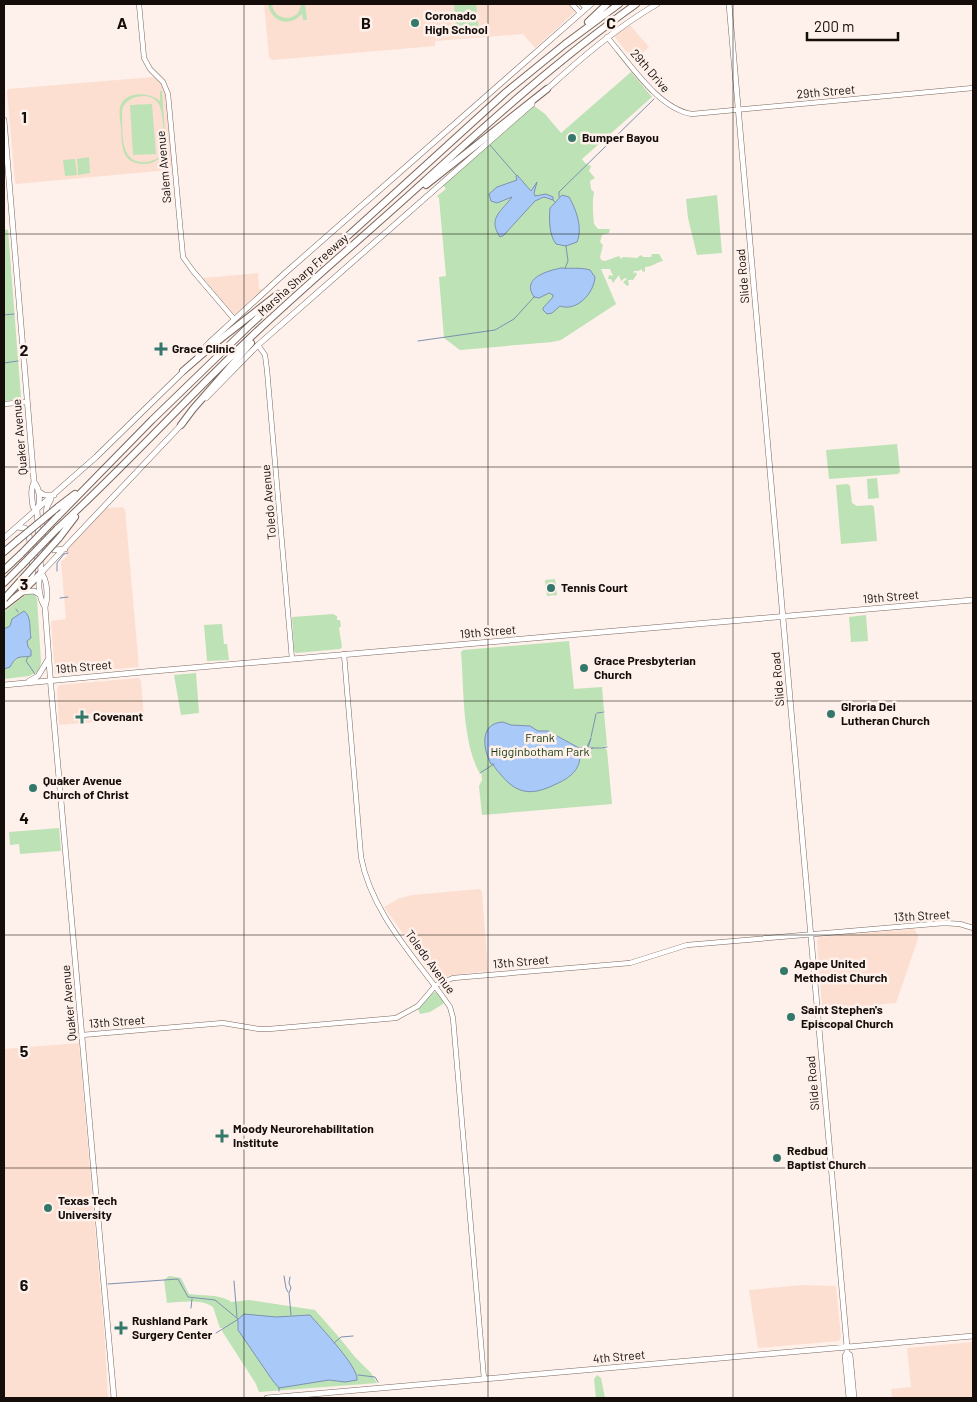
<svg xmlns="http://www.w3.org/2000/svg" width="977" height="1402" font-family="Barlow,sans-serif">
	<style>
		.built { fill: #fddfd1 }
		.green { fill: #bde2b5; fill-rule: evenodd }
		.water { fill: #a9caf9; stroke: #7c91b1 }
		.lines { fill: none; stroke-linecap: round; stroke-linejoin: round }
		.stream { stroke: #7c91b1; stroke-width: 1 }
		.minor-casing { stroke: #7c685f; stroke-width: 5.5 }
		.major-casing { stroke: #7c685f; stroke-width: 6 }
		.highway-casing { stroke: #7c685f; stroke-width: 8 }
		.minor { stroke: #fff; stroke-width: 4.5 }
		.major { stroke: #fff; stroke-width: 5 }
		.highway { stroke: #fff; stroke-width: 6 }
		.highway-bridge-casing { stroke: #7c685f; stroke-width: 8; stroke-linecap: butt }
		.highway-bridge { stroke: #fff; stroke-width: 6 }
		.grid { fill: none; stroke: #140d09; stroke-width: 1; stroke-opacity: 0.55 }
		.poi-dot { fill: #34786b; stroke: #fef0ea; stroke-width: 2 }
		.labels { text-anchor: middle; stroke-width: 5; stroke-linejoin: round; paint-order: stroke }
		.poi-label { font-size: 12px; font-weight: bold; fill: #140d09; stroke: #fef0ea; text-anchor: start }
		.street-label { font-size: 12px; fill: #140d09; stroke: #fef0ea }
		.park-label { font-size: 12px; fill: #15390b; stroke: #fef0ea }
		.grid-label { font-size: 16px; text-anchor: middle; font-weight: bold; fill: #140d09; stroke: #fef0ea; stroke-width: 5; stroke-linejoin: round; paint-order: stroke }
	</style>
	<rect width="100%" height="100%" fill="#fef0ea"/>
	<!-- built -->
	<path class="built" d="M 264,4 L 571,4 L 576,11 L 535,48 L 523,34 L 435,41 L 435,46 L 272,60 L 269,57 Z
		M 629,24 L 649,47 L 634,61 L 614,36 Z
		M 154,77 L 163,86 L 166,95 L 172,167 L 169,170 L 16,184 L 15,182 L 7,92 L 8,89 Z
		M 258,273 L 259,289 L 265,289 L 259,293 L 236,314 L 233,313 L 203,278 Z
		M 122,507 L 125,509 L 139,667 L 55,674 L 51,621 L 66,619 L 61,562 L 67,556 L 67,550 L 106,508 Z
		M 139,678 L 141,681 L 144,718 L 59,725 L 57,689 L 59,685 Z
		M 480,889 L 482,892 L 488,971 L 448,976 L 436,980 L 384,907 L 400,898 L 412,895 Z
		M 914,929 L 918,935 L 918,939 L 896,1003 L 850,1007 L 838,1005 L 822,1007 L 817,941 L 819,937 Z
		M 79,1043 L 105,1343 L 108,1398 L 4,1398 L 4,1049 Z
		M 804,1285 L 836,1286 L 841,1337 L 839,1341 L 758,1348 L 749,1290 Z
		M 973,1342 L 973,1398 L 892,1398 L 891,1389 L 911,1387 L 907,1348 Z"/>
	<!-- green -->
	<path class="green" d="M 268,4 L 272,4 C 273,13 279,18 288,18 C 296,17 300,12 301,4 L 305,4 L 307,20 L 303,20 L 302,14 C 289,28 271,22 268,4 Z
		M 454,4 L 476,4 L 479,31 L 456,33 Z
		M 631,72 L 652,97 L 582,159 L 585,163 L 591,166 L 589,171 L 595,178 L 590,181 L 591,189 L 594,192 C 592,203 593,213 594,224 L 598,229 L 610,229 L 609,233 L 602,235 L 600,242 L 603,245 L 600,257 L 601,260 L 605,261 L 619,256 L 621,259 L 623,257 L 637,258 L 641,255 L 643,257 L 651,257 L 652,254 L 659,254 L 663,261 C 657,262 652,267 645,267 L 645,272 L 642,271 L 642,269 L 638,271 L 634,271 L 633,274 L 635,272 L 637,274 L 633,280 L 628,280 L 629,285 L 627,286 L 623,282 L 627,279 L 625,278 L 621,281 L 619,275 L 613,283 L 611,279 L 608,279 L 609,275 L 613,276 L 610,269 L 601,269 L 616,304 L 561,340 L 552,342 L 460,350 L 444,338 L 439,277 L 446,276 L 439,198 L 437,196 L 446,189 L 443,185 L 533,105 L 545,114 L 561,133 Z
		M 160,91 L 162,91 L 167,164 L 165,164 L 164,154 C 159,160 152,164 144,164 C 120,164 122,144 121,127 C 120,121 119,113 120,107 C 125,90 150,92 160,101 ZM 145,96 C 150,97 155,98 158,103 C 163,108 166,146 163,152 C 160,158 153,161 147,162 C 118,165 123,130 122,111 C 124,100 134,96 145,96 Z
		M 152,104 L 156,154 L 133,155 L 130,105 Z
		M 89,157 L 90,173 L 78,175 L 77,159 Z
		M 75,159 L 77,175 L 65,176 L 63,160 Z
		M 717,195 L 722,253 L 697,255 L 688,218 L 686,199 Z
		M 4,229 L 8,230 L 21,398 L 20,399 L 4,401 Z
		M 897,444 L 900,472 L 898,474 L 829,479 L 826,450 Z
		M 877,478 L 879,498 L 868,499 L 867,479 Z
		M 848,484 L 850,486 L 852,503 L 857,506 L 872,505 L 874,507 L 877,541 L 841,544 L 836,485 Z
		M 555,579 L 557,595 L 547,596 L 545,580 Z
		M 33,592 L 37,599 L 38,615 L 41,662 L 39,671 L 29,676 L 4,679 L 4,612 L 28,593 Z
		M 333,614 L 337,616 L 337,620 L 340,620 L 341,626 L 339,628 L 342,647 L 340,649 L 296,653 L 294,651 L 292,617 Z
		M 866,615 L 868,641 L 851,642 L 849,617 Z
		M 222,624 L 224,644 L 227,644 L 229,660 L 207,661 L 204,625 Z
		M 569,641 L 574,689 L 602,687 L 604,711 L 601,712 L 604,713 L 607,745 L 604,747 L 607,750 L 612,804 L 482,815 L 479,786 L 482,780 L 481,772 L 479,772 C 462,740 464,688 461,652 L 463,650 Z
		M 196,673 L 199,713 L 181,715 L 174,675 Z
		M 59,828 L 61,850 L 60,851 L 20,854 L 19,844 L 10,845 L 9,832 Z
		M 434,992 L 437,993 L 444,1002 L 443,1004 L 430,1012 L 420,1014 L 418,1009 Z
		M 169,1276 L 181,1278 L 189,1294 C 201,1296 222,1294 231,1302 L 249,1300 L 315,1310 L 338,1336 L 355,1357 L 371,1373 L 377,1383 L 259,1392 L 256,1384 L 222,1331 L 223,1328 L 220,1328 L 213,1307 C 202,1299 180,1302 167,1303 L 164,1280 Z
		M 597,1375 L 601,1378 L 605,1398 L 596,1398 L 594,1379 Z"/>
	<!-- water -->
	<path class="water" d="M 517,175 L 531,191 L 537,182 L 534,193 L 535,196 L 546,194 L 553,197 L 553,200 L 544,197 L 535,201 L 504,235 L 500,237 C 487,218 502,211 512,197 L 497,203 L 491,201 L 489,194 L 497,187 L 517,180 L 516,176 Z
		M 562,195 L 569,197 C 576,209 583,228 577,242 L 566,246 L 556,244 C 549,235 549,219 550,208 Z
		M 561,268 C 571,269 580,267 590,270 L 595,277 C 594,293 577,312 560,306 L 552,313 L 547,314 L 543,310 L 543,308 L 553,297 L 553,295 L 549,293 L 539,298 L 534,297 C 521,278 547,271 561,268 Z
		M 24,611 C 32,617 29,629 31,638 L 27,641 L 28,647 L 31,650 L 31,656 C 20,658 17,654 10,667 L 4,669 L 4,629 L 10,626 L 12,619 Z
		M 503,722 L 511,725 L 530,726 L 538,731 L 548,731 L 579,748 L 587,747 L 591,738 L 588,748 L 593,748 L 580,753 C 581,770 570,778 554,785 C 533,795 518,795 502,776 C 499,772 495,769 493,764 L 491,764 C 483,749 479,723 503,722 Z
		M 244,1314 L 276,1317 L 310,1315 C 320,1327 359,1367 357,1380 L 345,1382 L 329,1380 L 279,1388 L 273,1381 L 238,1330 L 238,1321 L 237,1320 Z"/>
	<g class="lines">
		<!-- stream -->
		<path class="stream" d="M 490,145 L 516,175
			M 559,197 L 559,192 L 654,99
			M 553,200 L 555,202
			M 565,268 L 568,261 L 566,246
			M 4,315 L 14,314
			M 418,341 L 495,330 L 514,319 L 534,297
			M 4,363 L 18,361
			M 57,571 L 57,563 L 64,554 L 68,553
			M 60,598 L 68,597
			M 16,609 L 18,612
			M 28,657 L 26,661 L 35,674
			M 597,713 L 604,712
			M 591,737 L 596,714
			M 593,748 L 601,748
			M 602,748 L 607,747
			M 480,773 L 494,764
			M 284,1276 L 286,1288 L 288,1292
			M 290,1277 L 289,1283 L 291,1288 L 289,1293 L 291,1315
			M 234,1281 L 237,1317
			M 108,1284 L 178,1279 L 188,1297 L 215,1300 L 238,1319
			M 191,1308 L 192,1299
			M 216,1333 L 237,1320
			M 334,1343 L 341,1337 L 353,1336
			M 358,1375 L 375,1377 L 378,1382
			M 279,1388 L 279,1391"/>
		<defs>
			<path id="minor" d="M 139,4 L 144,58 L 150,69 L 163,82 L 168,94 L 183,257 L 193,271 L 234,319
				M 572,4 L 580,13
				M 582,4 L 586,8
				M 607,37 C 629,62 658,109 692,114 L 973,88
				M 258,345 L 265,355 L 267,370 L 292,659
				M 4,404 L 27,402
				M 344,654 L 361,857 C 371,911 412,954 443,997 L 450,1007 L 453,1018 L 484,1379
				M 82,1035 L 223,1023 L 259,1029 L 269,1029 L 396,1018 L 418,1006 L 436,985 L 453,978 L 630,963 L 687,945 L 944,923 L 960,924 L 973,928"/>
			<path id="major" d="M 729,4 L 847,1347 L 847,1353 L 850,1355 L 854,1398
				M 545,91 C 580,59 616,28 657,4
				M 4,120 L 34,482 C 30,490 32,498 33,507 L 37,510
				M 198,355 L 210,342 L 284,274 L 591,4
				M 206,398 L 258,345 L 532,104
				M 34,482 C 40,489 41,502 37,510 L 41,573 C 37,582 39,598 45,607
				M 38,491 L 44,495 L 54,495
				M 51,499 L 47,507 L 46,513 L 49,544 L 54,550 L 65,549
				M 17,527 L 25,528 L 29,534 L 33,572 L 28,583
				M 4,538 L 96,457 L 186,369
				M 41,573 L 183,423
				M 41,573 C 48,580 48,598 45,607 L 51,688 L 114,1398
				M 22,592 L 34,591 L 40,595
				M 29,681 L 38,676 L 49,658
				M 4,685 L 143,672 L 973,600
				M 847,1353 L 845,1356 L 849,1398
				M 267,1398 L 973,1336"/>
			<path id="highway" d="M 588,22 L 607,4
				M 426,185 L 547,89
				M 183,371 L 213,345 L 278,294
				M 181,425 L 193,409 L 251,343
				M 58,507 L 75,494
				M 58,516 L 152,420 L 250,325 L 506,92 L 565,44 L 619,4
				M 57,529 C 124,467 186,399 252,336 C 307,284 364,236 419,186 C 489,122 559,59 636,4
				M 59,538 L 75,517
				M 4,552 L 18,540
				M 4,570 L 21,554
				M 4,583 L 22,565
				M 4,606 L 22,592 L 41,573"/>
		</defs>
		<!-- minor casing -->
		<use href="#minor" class="minor-casing"/>
		<!-- major casing -->
		<use href="#major" class="major-casing"/>
		<!-- highway casing -->
		<use href="#highway" class="highway-casing"/>
		<!-- minor -->
		<use href="#minor" class="minor"/>
		<!-- major -->
		<use href="#major" class="major"/>
		<!-- highway -->
		<use href="#highway" class="highway"/>
		<defs>
			<path id="highway-bridge" d="M 18,540 L 58,507
				M 21,554 L 58,516
				M 22,565 L 57,529
				M 4,599 L 59,538"/>
		</defs>
		<!-- highway-bridge casing -->
		<use href="#highway-bridge" class="highway-bridge-casing"/>
		<!-- highway-bridge -->
		<use href="#highway-bridge" class="highway-bridge"/>
	</g>
	<!-- grid -->
	<path class="grid" d="M 244,4 L 244,1398M 488,4 L 488,1398M 733,4 L 733,1398M 4,234 L 973,234M 4,467 L 973,467M 4,701 L 973,701M 4,935 L 973,935M 4,1168 L 973,1168"/>
	<!-- markers -->
	<g class="poi-dot">
		<circle cx="415" cy="23" r="5"/>
		<circle cx="572" cy="138" r="5"/>
		<path d="M158.5 341.5h5v5h5v5h-5v5h-5v-5h-5v-5h5z"/>
		<circle cx="551" cy="588" r="5"/>
		<circle cx="584" cy="668" r="5"/>
		<circle cx="831" cy="714" r="5"/>
		<path d="M79.5 709.5h5v5h5v5h-5v5h-5v-5h-5v-5h5z"/>
		<circle cx="33" cy="788" r="5"/>
		<circle cx="784" cy="971" r="5"/>
		<circle cx="791" cy="1017" r="5"/>
		<path d="M219.5 1128.5h5v5h5v5h-5v5h-5v-5h-5v-5h5z"/>
		<circle cx="777" cy="1158" r="5"/>
		<circle cx="48" cy="1208" r="5"/>
		<path d="M118.5 1320.5h5v5h5v5h-5v5h-5v-5h-5v-5h5z"/>
	</g>
	<g class="labels">
		<!-- poi labels -->
		<g class="poi-label">
			<text x="425" y="20">Coronado<tspan x="425" dy="14">High School</tspan></text>
			<text x="582" y="142">Bumper Bayou</text>
			<text x="172" y="353">Grace Clinic</text>
			<text x="561" y="592">Tennis Court</text>
			<text x="594" y="665">Grace Presbyterian<tspan x="594" dy="14">Church</tspan></text>
			<text x="841" y="711">Glroria Dei<tspan x="841" dy="14">Lutheran Church</tspan></text>
			<text x="93" y="721">Covenant</text>
			<text x="43" y="785">Quaker Avenue<tspan x="43" dy="14">Church of Christ</tspan></text>
			<text x="794" y="968">Agape United<tspan x="794" dy="14">Methodist Church</tspan></text>
			<text x="801" y="1014">Saint Stephen's<tspan x="801" dy="14">Episcopal Church</tspan></text>
			<text x="233" y="1133">Moody Neurorehabilitation<tspan x="233" dy="14">Institute</tspan></text>
			<text x="787" y="1155">Redbud<tspan x="787" dy="14">Baptist Church</tspan></text>
			<text x="58" y="1205">Texas Tech<tspan x="58" dy="14">University</tspan></text>
			<text x="132" y="1325">Rushland Park<tspan x="132" dy="14">Surgery Center</tspan></text>
		</g>
		<!-- street labels -->
		<g class="street-label">
			<text transform="translate(650 71) rotate(49)" y="4">29th Drive</text>
			<text transform="translate(826 92) rotate(-5)" y="4">29th Street</text>
			<text transform="translate(164 167) rotate(-95)" y="4">Salem Avenue</text>
			<text transform="translate(303 275) rotate(-42)" y="4">Marsha Sharp Freeway</text>
			<text transform="translate(743 276) rotate(-95)" y="4">Slide Road</text>
			<text transform="translate(20 437) rotate(-95)" y="4">Quaker Avenue</text>
			<text transform="translate(269 502) rotate(-95)" y="4">Toledo Avenue</text>
			<text transform="translate(891 597) rotate(-5)" y="4">19th Street</text>
			<text transform="translate(488 632) rotate(-5)" y="4">19th Street</text>
			<text transform="translate(84 667) rotate(-5)" y="4">19th Street</text>
			<text transform="translate(778 679) rotate(-95)" y="4">Slide Road</text>
			<text transform="translate(922 916) rotate(-3)" y="4">13th Street</text>
			<text transform="translate(430 962) rotate(54)" y="4">Toledo Avenue</text>
			<text transform="translate(521 962) rotate(-5)" y="4">13th Street</text>
			<text transform="translate(69 1003) rotate(-95)" y="4">Quaker Avenue</text>
			<text transform="translate(117 1022) rotate(-4)" y="4">13th Street</text>
			<text transform="translate(813 1083) rotate(-95)" y="4">Slide Road</text>
			<text transform="translate(619 1357) rotate(-5)" y="4">4th Street</text>
		</g>
		<!-- park labels -->
		<g class="park-label">
			<text x="540" y="742">Frank<tspan x="540" dy="14">Higginbotham Park</tspan></text>
		</g>
	</g>
	<g class="grid-label">
		<text x="122" y="29">A</text>
		<text x="366" y="29">B</text>
		<text x="611" y="29">C</text>
		<text x="24" y="123">1</text>
		<text x="24" y="356">2</text>
		<text x="24" y="590">3</text>
		<text x="24" y="824">4</text>
		<text x="24" y="1057">5</text>
		<text x="24" y="1291">6</text>
	</g>
	<!-- border -->
	<rect width="977" height="1402" fill="none" stroke="#140d09" stroke-width="10"/>
	<!-- scale -->
	<path d="M807 32v8h91v-8" fill="none" stroke="#140d09" stroke-width="2.5"/>
	<text x="814" y="32" font-size="15" fill="#140d09" stroke="#fef0ea" stroke-width="4" paint-order="stroke">200 m</text>
</svg>
